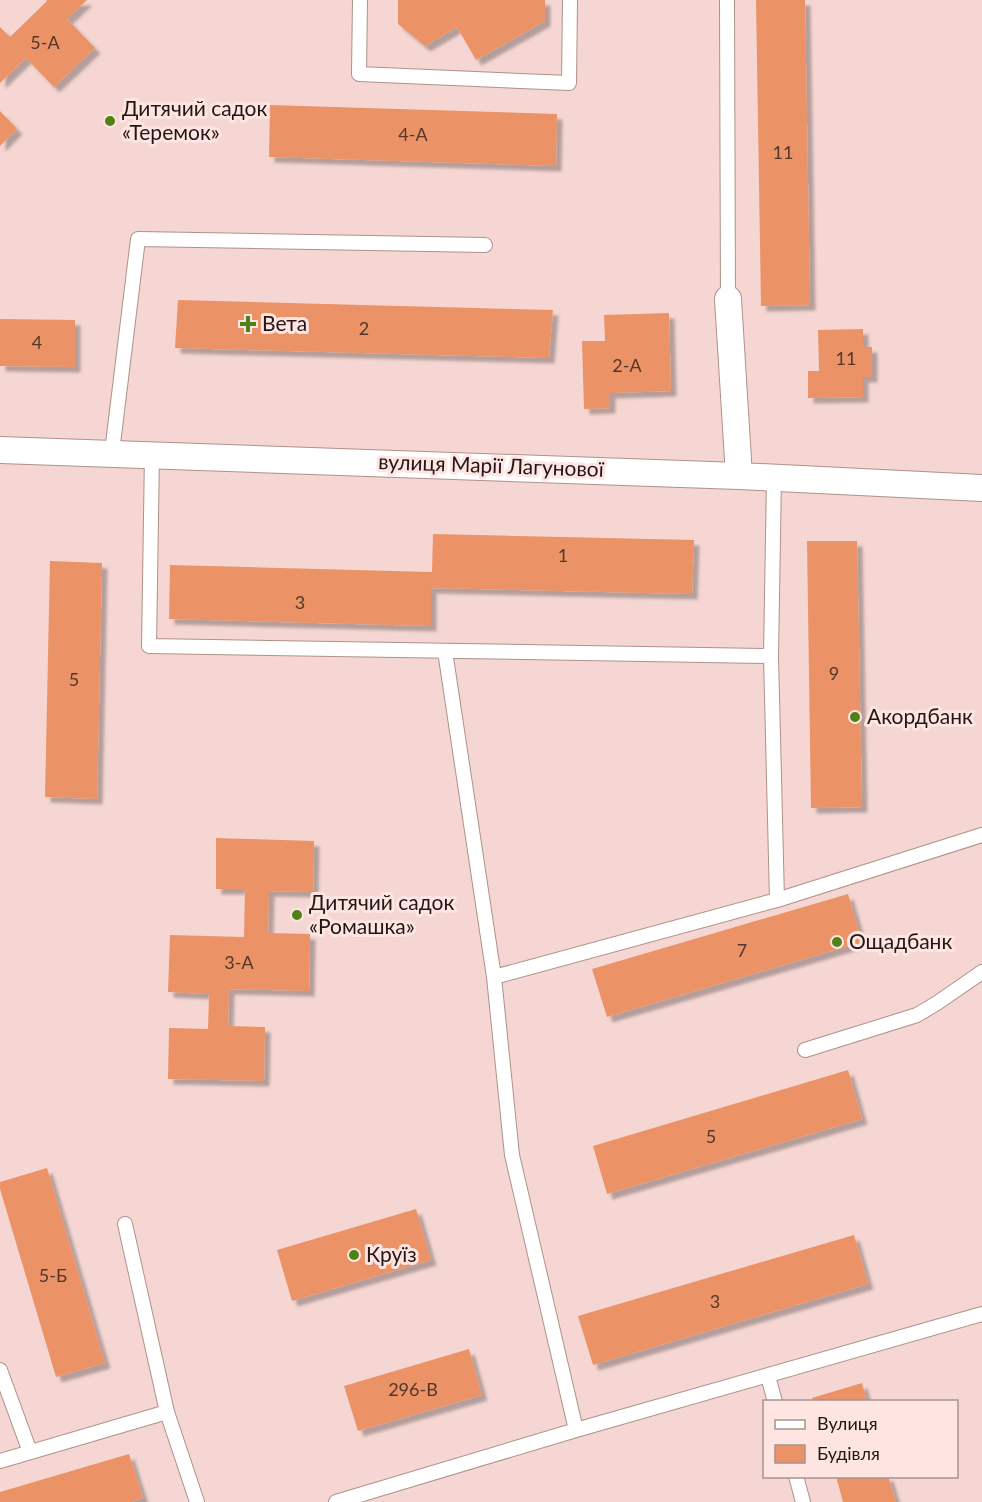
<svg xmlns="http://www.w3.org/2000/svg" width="982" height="1502" font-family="Lato,sans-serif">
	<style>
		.building { fill: #eb9366; filter: url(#shadow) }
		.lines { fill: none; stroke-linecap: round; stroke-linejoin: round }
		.lane-casing { stroke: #ae918d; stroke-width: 16 }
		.street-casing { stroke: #ae918d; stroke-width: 28 }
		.lane { stroke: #fff; stroke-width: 14 }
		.street { stroke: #fff; stroke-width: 26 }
		.poi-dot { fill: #4e8217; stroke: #fee5e1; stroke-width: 2 }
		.labels { text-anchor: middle; stroke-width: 6; stroke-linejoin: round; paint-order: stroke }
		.number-label { font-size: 18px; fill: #54362a }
		.poi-label { font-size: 21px; fill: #221716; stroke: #fee5e1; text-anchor: start }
		.street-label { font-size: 21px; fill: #221716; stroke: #fee5e1 }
	</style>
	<defs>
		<filter id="shadow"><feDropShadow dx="5.5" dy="5.5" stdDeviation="1.5" flood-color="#0004"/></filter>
	</defs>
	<rect width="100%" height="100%" fill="#f5d6d2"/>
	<!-- building -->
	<path class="building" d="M 46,0 L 87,0 L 67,19 L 95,48 L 54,87 L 26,58 L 0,83 L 0,27 L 10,37 L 47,1 Z
		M 398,0 L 545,0 L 545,21 L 476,60 L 457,27 L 425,46 L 398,24 Z
		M 756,0 L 805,0 L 810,305 L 761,306 Z
		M 270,105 L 557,114 L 556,166 L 269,157 Z
		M 0,111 L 17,129 L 0,146 Z
		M 178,300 L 553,310 L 549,358 L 175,348 Z
		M 669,313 L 671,391 L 610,393 L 610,408 L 584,409 L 582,341 L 605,341 L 604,315 Z
		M 0,319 L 75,320 L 75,367 L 0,366 Z
		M 863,329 L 863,347 L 872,347 L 872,377 L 863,377 L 863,397 L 808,398 L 808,371 L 819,371 L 818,330 Z
		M 433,534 L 694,540 L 692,594 L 431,588 L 431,626 L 169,619 L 170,565 L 432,572 Z
		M 807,541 L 857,541 L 862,807 L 811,808 Z
		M 50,561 L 102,563 L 97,799 L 45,797 Z
		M 216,838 L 314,841 L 313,892 L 269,891 L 268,933 L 310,934 L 309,991 L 229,989 L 228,1026 L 265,1027 L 264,1081 L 168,1079 L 169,1028 L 208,1029 L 209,994 L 168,992 L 170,935 L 244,937 L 245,889 L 216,889 Z
		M 848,894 L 862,942 L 607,1017 L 592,969 Z
		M 848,1070 L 862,1119 L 607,1194 L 593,1146 Z
		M 47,1168 L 105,1363 L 56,1377 L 0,1189 L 0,1182 Z
		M 416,1209 L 431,1260 L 292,1301 L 277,1250 Z
		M 854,1235 L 868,1284 L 593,1365 L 578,1316 Z
		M 469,1349 L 482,1395 L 358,1431 L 344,1386 Z
		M 862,1383 L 867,1402 L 813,1402 L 812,1398 Z
		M 129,1454 L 143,1498 L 131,1502 L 0,1502 L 0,1492 Z
		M 836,1476 L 888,1476 L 896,1502 L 843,1502 Z"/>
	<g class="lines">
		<defs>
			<path id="lane" d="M 360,0 L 359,74 L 569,83 L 570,0
				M 727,0 L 728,299
				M 112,452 L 138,239 L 485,245
				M 152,453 L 149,646 L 771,656
				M 774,477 L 771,656 L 777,900
				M 445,651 L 494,977 L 512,1155 L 576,1430
				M 494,977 L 777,900 L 982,835
				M 805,1050 L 917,1015 L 937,1003 L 982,972
				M 125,1224 L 167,1412
				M 0,1370 L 30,1452
				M 768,1376 L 775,1402
				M 0,1461 L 167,1412 L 197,1502
				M 796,1476 L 803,1502
				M 336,1502 L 576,1430 L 982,1314"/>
			<path id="street" d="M 728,299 L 739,476
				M 0,450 L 739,476 L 982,488"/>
		</defs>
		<!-- lane casing -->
		<use href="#lane" class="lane-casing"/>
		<!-- street casing -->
		<use href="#street" class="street-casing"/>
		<!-- lane -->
		<use href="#lane" class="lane"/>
		<!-- street -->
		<use href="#street" class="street"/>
	</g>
	<!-- markers -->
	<g class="poi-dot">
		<circle cx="110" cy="121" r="6"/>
		<path d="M245 315h6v6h6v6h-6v6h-6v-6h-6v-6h6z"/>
		<circle cx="855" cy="717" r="6"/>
		<circle cx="297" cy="915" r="6"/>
		<circle cx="837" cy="942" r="6"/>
		<circle cx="354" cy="1255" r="6"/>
	</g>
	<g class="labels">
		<!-- number labels -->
		<g class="number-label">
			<text x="45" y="49">5-А</text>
			<text x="413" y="141">4-А</text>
			<text x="783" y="159">11</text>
			<text x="364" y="335">2</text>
			<text x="37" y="349">4</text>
			<text x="846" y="365">11</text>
			<text x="627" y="372">2-А</text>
			<text x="563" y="562">1</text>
			<text x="300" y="609">3</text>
			<text x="834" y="680">9</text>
			<text x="74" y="686">5</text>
			<text x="742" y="957">7</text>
			<text x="239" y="969">3-А</text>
			<text x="711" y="1143">5</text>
			<text x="53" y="1282">5-Б</text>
			<text x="715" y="1308">3</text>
			<text x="413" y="1396">296-В</text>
		</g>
		<!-- poi labels -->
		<g class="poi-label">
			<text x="122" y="116">Дитячий садок<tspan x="122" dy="24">«Теремок»</tspan></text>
			<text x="262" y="331">Вета</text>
			<text x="867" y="724">Акордбанк</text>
			<text x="309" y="910">Дитячий садок<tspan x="309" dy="24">«Ромашка»</tspan></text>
			<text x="849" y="949">Ощадбанк</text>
			<text x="366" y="1262">Круїз</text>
		</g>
		<!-- street labels -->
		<g class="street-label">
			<text transform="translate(491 466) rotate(2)" y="7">вулиця Марії Лагунової</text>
		</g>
	</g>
	<!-- legend -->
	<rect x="763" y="1400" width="195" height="78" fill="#fee5e1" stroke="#a69390" stroke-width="1.5"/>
	<rect x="775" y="1420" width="30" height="9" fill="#ffffff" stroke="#a69390" stroke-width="1.5"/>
	<text x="817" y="1430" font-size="18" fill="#221716">Вулиця</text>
	<rect x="775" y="1445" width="30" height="18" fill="#eb9366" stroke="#a69390" stroke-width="1.5"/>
	<text x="817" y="1460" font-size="18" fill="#221716">Будівля</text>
</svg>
